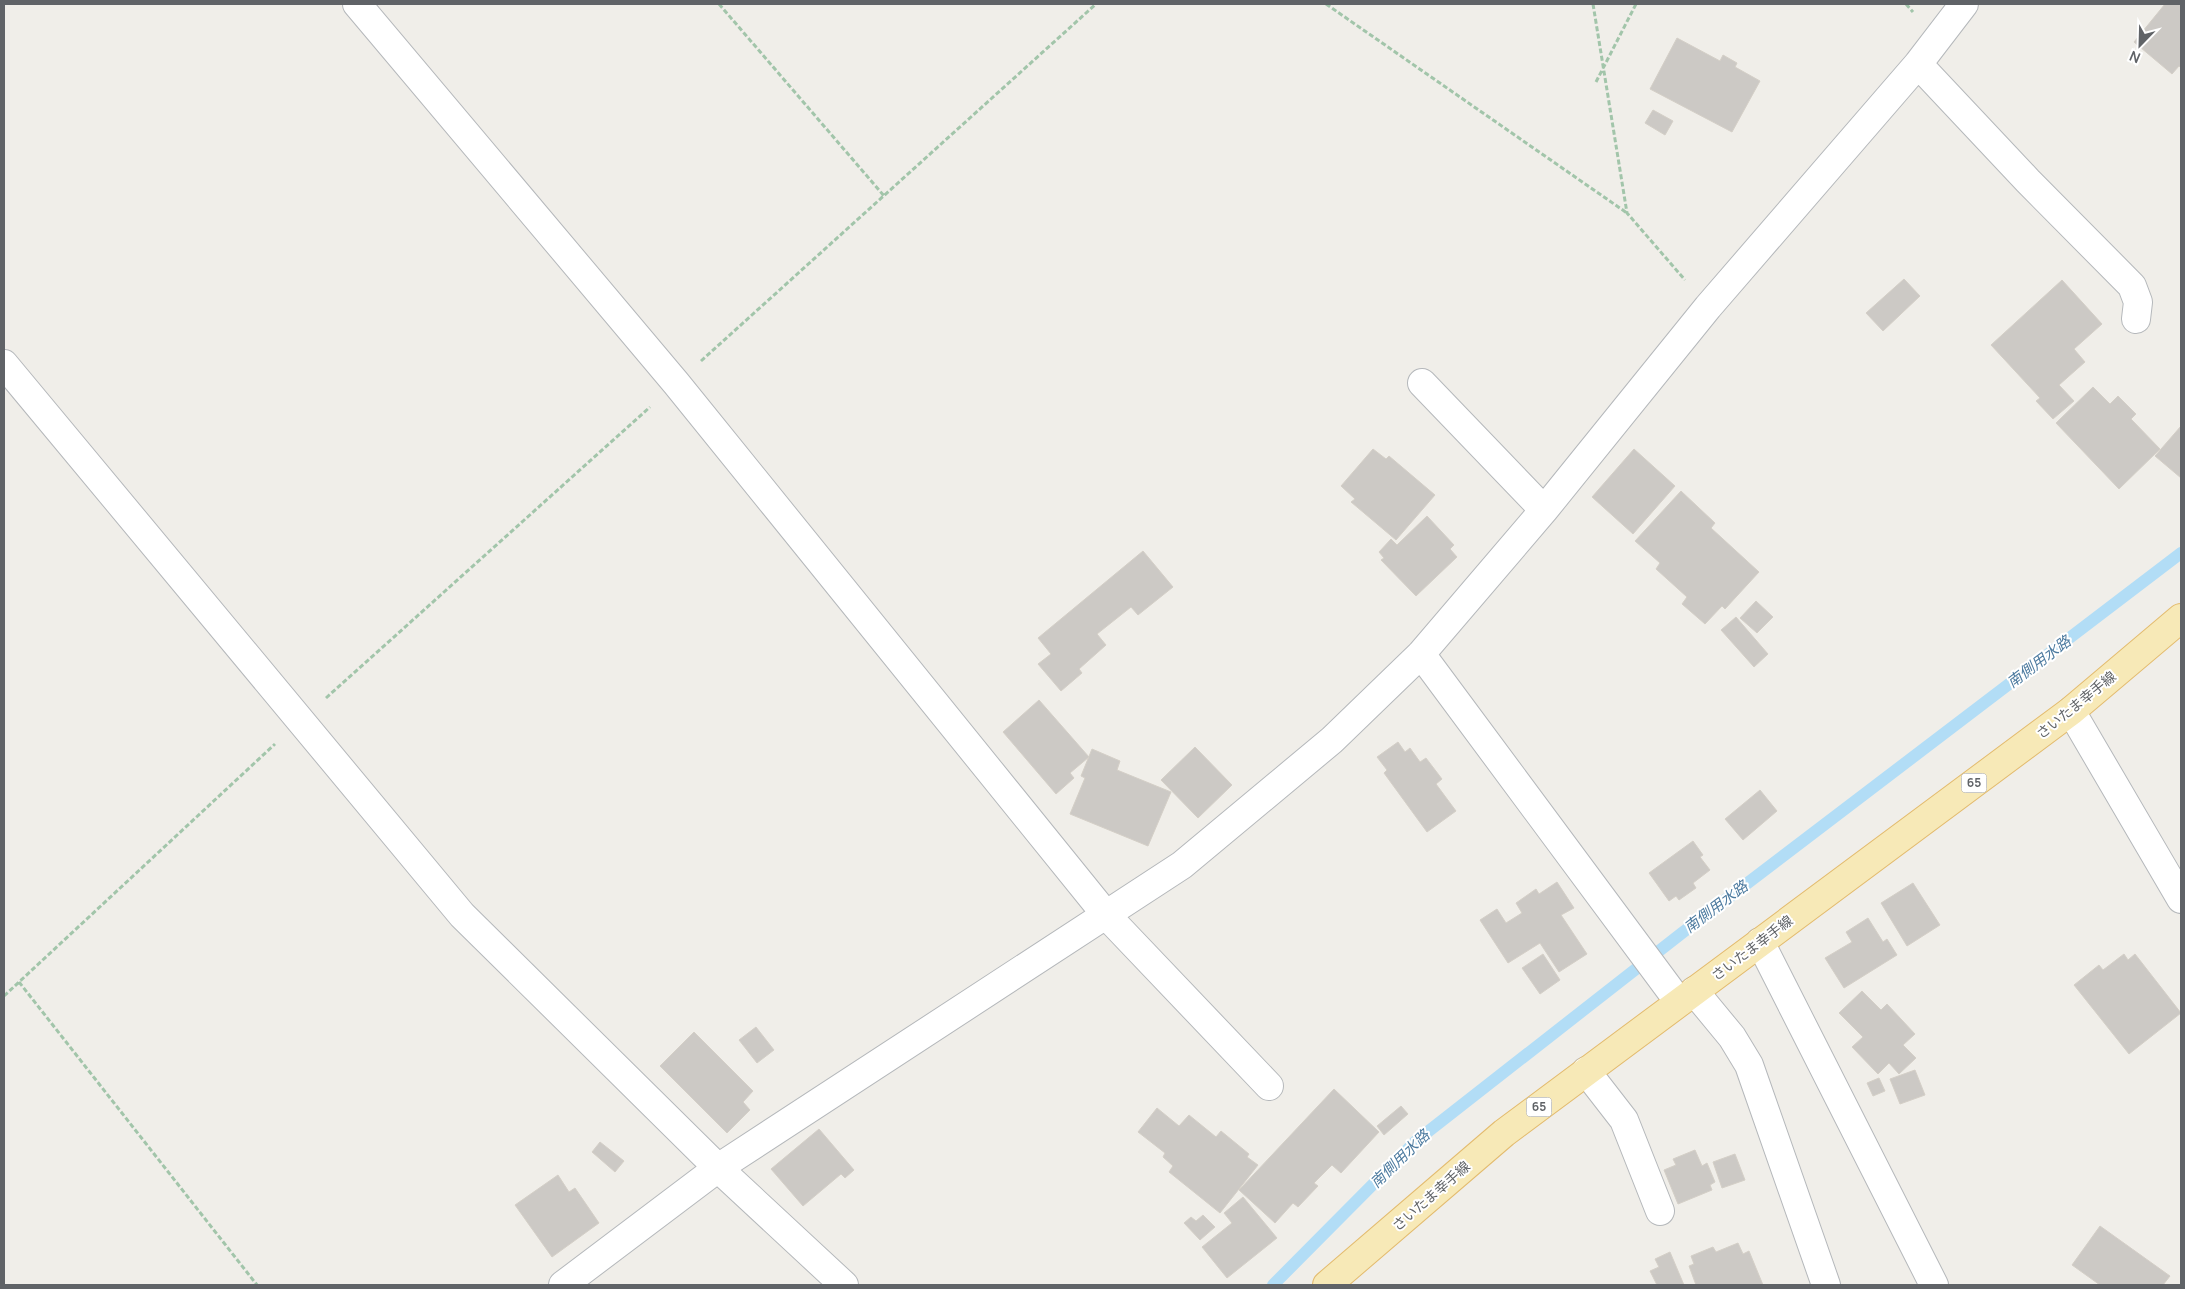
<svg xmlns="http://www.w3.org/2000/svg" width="2185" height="1289" font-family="Manrope,'Noto Sans JP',sans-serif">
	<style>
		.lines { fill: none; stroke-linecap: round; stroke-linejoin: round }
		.stream { stroke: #b2ddf6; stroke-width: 12 }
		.building { fill: #ccc9c5; stroke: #d4cfc7 }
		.minor-casing { stroke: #b5b8bb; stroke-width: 30 }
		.major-casing { stroke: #e3bb6e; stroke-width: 30 }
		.path { stroke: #a2c5aa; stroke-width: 3; stroke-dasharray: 5 2.5; stroke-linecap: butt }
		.minor { stroke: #fff; stroke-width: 28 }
		.major { stroke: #f7e9b7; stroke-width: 28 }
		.labels { text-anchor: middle; stroke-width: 4; stroke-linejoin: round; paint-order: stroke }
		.shield { fill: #fff; stroke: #909295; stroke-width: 1 }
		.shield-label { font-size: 12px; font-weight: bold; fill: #606367 }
		.street-label { font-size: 14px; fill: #606367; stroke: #fff }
		.water-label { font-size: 15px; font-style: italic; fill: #4c7a9f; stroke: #fff }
	</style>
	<rect width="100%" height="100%" fill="#f0eee9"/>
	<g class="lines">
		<!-- stream -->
		<path class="stream" d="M 1273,1285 L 1416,1141 L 1682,933 L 2181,553"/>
	</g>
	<!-- building -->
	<path class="building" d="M 2165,4 L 2181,4 L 2181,68 L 2179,66 L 2172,74 L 2134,42 Z
		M 1677,38 L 1720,61 L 1723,55 L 1737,63 L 1735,67 L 1760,81 L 1732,132 L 1650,89 Z
		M 1653,110 L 1673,121 L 1665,135 L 1645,123 Z
		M 1904,279 L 1920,296 L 1883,331 L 1866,313 Z
		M 2062,280 L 2102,324 L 2074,349 L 2085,362 L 2059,385 L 2074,401 L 2053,419 L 2036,401 L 2040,398 L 1991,345 Z
		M 2093,387 L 2110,404 L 2118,396 L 2136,414 L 2131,419 L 2160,449 L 2119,489 L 2056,423 Z
		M 2181,426 L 2181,478 L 2155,456 Z
		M 1373,449 L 1386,459 L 1389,456 L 1435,495 L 1396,540 L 1351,502 L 1355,499 L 1341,486 Z
		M 1634,449 L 1675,486 L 1633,534 L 1592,497 Z
		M 1681,491 L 1715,523 L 1711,528 L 1759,572 L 1725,609 L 1722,606 L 1705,624 L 1682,604 L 1687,597 L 1656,569 L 1660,563 L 1635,541 Z
		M 1427,516 L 1454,545 L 1450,549 L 1457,557 L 1416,596 L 1381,560 L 1384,558 L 1379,552 L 1391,539 L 1397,545 Z
		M 1143,551 L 1173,587 L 1138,615 L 1131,607 L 1097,634 L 1106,645 L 1079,669 L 1082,673 L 1061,691 L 1038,664 L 1051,654 L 1038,638 Z
		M 1756,601 L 1773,617 L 1757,633 L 1740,618 Z
		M 1736,617 L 1768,654 L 1754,667 L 1721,630 Z
		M 1039,700 L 1089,757 L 1070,773 L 1074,778 L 1056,794 L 1003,732 Z
		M 1398,742 L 1405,752 L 1410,748 L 1420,762 L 1426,758 L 1442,779 L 1436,784 L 1456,811 L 1427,832 L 1384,773 L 1387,770 L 1377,757 Z
		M 1195,747 L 1232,785 L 1198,818 L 1161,780 Z
		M 1092,749 L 1120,761 L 1117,770 L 1171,792 L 1148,846 L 1070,814 L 1085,778 L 1081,776 Z
		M 1760,790 L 1777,811 L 1743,840 L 1725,819 Z
		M 1693,841 L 1703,855 L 1700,857 L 1710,870 L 1693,883 L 1696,888 L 1679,900 L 1676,896 L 1669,901 L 1649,873 Z
		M 1557,882 L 1574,908 L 1561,915 L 1587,954 L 1559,972 L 1540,943 L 1508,963 L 1480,920 L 1497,909 L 1506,923 L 1522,913 L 1516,903 L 1536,889 L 1539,894 Z
		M 1913,883 L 1940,925 L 1907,946 L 1881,903 Z
		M 1868,918 L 1883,942 L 1887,939 L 1897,955 L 1844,988 L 1825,958 L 1852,942 L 1846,932 Z
		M 1543,954 L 1560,980 L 1540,994 L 1522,968 Z
		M 2124,954 L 2128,960 L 2135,954 L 2181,1013 L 2129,1054 L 2074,985 L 2099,965 L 2103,970 Z
		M 1862,991 L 1881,1010 L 1887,1004 L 1915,1034 L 1903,1045 L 1916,1058 L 1899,1074 L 1889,1063 L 1878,1074 L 1852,1047 L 1863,1037 L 1839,1013 Z
		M 756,1027 L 774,1050 L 757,1063 L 739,1040 Z
		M 694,1032 L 753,1091 L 743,1102 L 750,1110 L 727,1133 L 660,1066 Z
		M 1915,1070 L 1925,1095 L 1900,1104 L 1890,1079 Z
		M 1879,1078 L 1885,1091 L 1873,1096 L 1867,1083 Z
		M 1334,1089 L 1379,1132 L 1341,1173 L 1332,1165 L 1314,1183 L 1318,1186 L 1298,1207 L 1293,1203 L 1275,1223 L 1239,1190 Z
		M 1401,1106 L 1408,1114 L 1384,1135 L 1377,1126 Z
		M 1157,1108 L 1179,1126 L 1189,1115 L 1216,1137 L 1221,1131 L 1249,1154 L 1247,1157 L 1258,1165 L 1220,1213 L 1169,1172 L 1173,1166 L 1163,1157 L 1165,1153 L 1138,1132 Z
		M 819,1129 L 854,1170 L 845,1178 L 841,1174 L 803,1206 L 771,1169 Z
		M 600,1142 L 624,1161 L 615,1172 L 592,1152 Z
		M 1695,1150 L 1702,1166 L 1707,1163 L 1715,1182 L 1710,1185 L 1712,1190 L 1678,1204 L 1664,1170 L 1676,1165 L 1673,1159 Z
		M 1735,1154 L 1745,1180 L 1722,1188 L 1713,1162 Z
		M 558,1175 L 569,1192 L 575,1188 L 599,1223 L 552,1257 L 515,1205 Z
		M 1243,1197 L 1277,1238 L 1227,1278 L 1202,1247 L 1232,1223 L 1224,1213 Z
		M 1203,1215 L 1215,1227 L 1200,1240 L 1184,1223 L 1191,1217 L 1196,1221 Z
		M 2100,1226 L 2170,1276 L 2163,1285 L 2100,1285 L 2072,1265 Z
		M 1738,1243 L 1743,1254 L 1749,1251 L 1763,1285 L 1696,1285 L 1689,1266 L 1694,1264 L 1691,1256 L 1713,1247 L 1716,1252 Z
		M 1670,1252 L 1684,1285 L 1657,1285 L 1650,1271 L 1659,1267 L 1655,1259 Z"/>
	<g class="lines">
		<defs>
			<path id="minor" d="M 357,4 L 676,383 L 1107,916 L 1269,1086
				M 1918,64 L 2028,181 L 2132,286 L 2138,302 L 2136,319
				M 4,364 L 462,915 L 718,1168 L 844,1285
				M 1422,383 L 1544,510
				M 1421,654 L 1679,1002
				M 2071,711 L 2181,899
				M 1760,942 L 1934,1285
				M 1694,991 L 1732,1037 L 1749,1065 L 1826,1285
				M 1586,1071 L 1624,1120 L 1660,1211
				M 563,1285 L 718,1168 L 1182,865 L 1332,740 L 1421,654 L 1544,510 L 1708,307 L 1918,64 L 1964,4"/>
			<path id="major" d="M 1327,1285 L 1504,1133 L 2071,711 L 2181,618"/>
		</defs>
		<!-- minor casing -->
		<use href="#minor" class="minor-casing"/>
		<!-- major casing -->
		<use href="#major" class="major-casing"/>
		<!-- path -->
		<path class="path" d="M 719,4 L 885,197
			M 1326,4 L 1627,213
			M 1593,4 L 1627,213 L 1685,280
			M 1906,4 L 1913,12
			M 1596,82 L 1636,4
			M 701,361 L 1096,4
			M 326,698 L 650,407
			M 19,982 L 257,1285
			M 4,996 L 275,744"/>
		<!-- minor -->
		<use href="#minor" class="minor"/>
		<!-- major -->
		<use href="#major" class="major"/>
	</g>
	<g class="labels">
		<!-- shield labels -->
		<g class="shield">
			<rect x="1961.5" y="773.5" width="25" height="19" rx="4"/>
			<rect x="1526.5" y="1097.5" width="25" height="19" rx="4"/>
		</g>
		<g class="shield-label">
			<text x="1974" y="787">65</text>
			<text x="1539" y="1111">65</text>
		</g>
		<!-- street labels -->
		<g class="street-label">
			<text transform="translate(2076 705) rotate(-39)" y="5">さいたま幸手線</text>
			<text transform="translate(1752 948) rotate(-37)" y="5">さいたま幸手線</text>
			<text transform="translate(1431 1196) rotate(-41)" y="5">さいたま幸手線</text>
		</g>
		<!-- water labels -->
		<g class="water-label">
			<text transform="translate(2039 662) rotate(-37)" y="5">南側用水路</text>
			<text transform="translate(1716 907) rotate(-37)" y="5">南側用水路</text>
			<text transform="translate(1400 1159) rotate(-44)" y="5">南側用水路</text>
		</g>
	</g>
	<!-- border -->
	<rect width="2185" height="1289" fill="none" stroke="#606367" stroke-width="10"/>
	<!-- north arrow -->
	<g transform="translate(2140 45) rotate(203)" stroke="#ffffff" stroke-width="4" paint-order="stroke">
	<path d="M0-4L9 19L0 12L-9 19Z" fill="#606367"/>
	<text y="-8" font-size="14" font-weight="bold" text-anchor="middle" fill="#606367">N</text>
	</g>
</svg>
